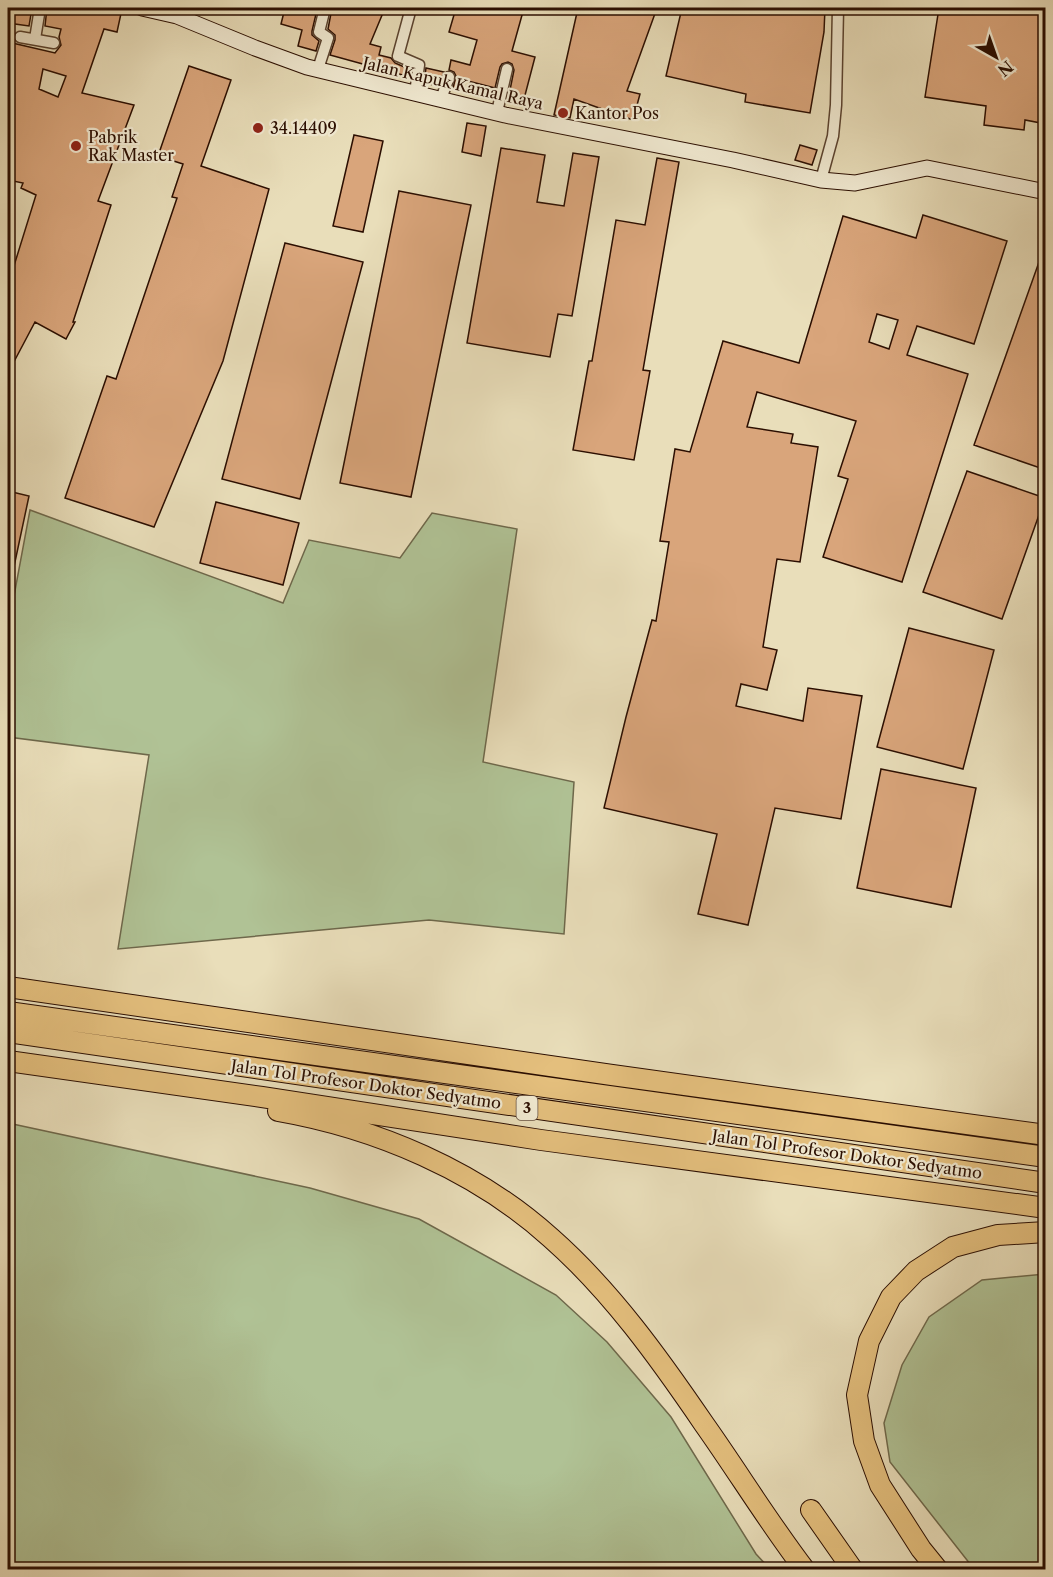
<svg xmlns="http://www.w3.org/2000/svg" width="1053" height="1577" font-family="'Libre Caslon Text',serif">
	<style>
		.green { fill: #b0c295; stroke: #6e684b; stroke-width: 1.5 }
		.building { fill: #d9a57b; stroke: #2b0e01; stroke-width: 1.5; fill-rule: evenodd }
		.lines { fill: none; stroke-linecap: round; stroke-linejoin: round }
		.minor-casing { stroke: #5a422f; stroke-width: 13 }
		.secondary-casing { stroke: #2b0e01; stroke-width: 17 }
		.motorway-casing { stroke: #2b0e01; stroke-width: 22 }
		.minor { stroke: #f1ead2; stroke-width: 10 }
		.secondary { stroke: #f1ead2; stroke-width: 15 }
		.motorway { stroke: #e4bf7d; stroke-width: 20 }
		.poi-dot { fill: #8f2418; stroke: #f1ead2; stroke-width: 2 }
		.labels { text-anchor: middle; stroke-width: 4.5; stroke-linejoin: round; paint-order: stroke }
		.shield { fill: #f1ead2; stroke: #665040; stroke-width: 1.5 }
		.shield-label { font-size: 15px; font-weight: bold; fill: #2b0e01 }
		.street-label { font-size: 16px; fill: #2b0e01; stroke: #f1ead2 }
		.poi-label { font-size: 16px; fill: #2b0e01; stroke: #f1ead2; text-anchor: start }
	</style>
	<rect width="100%" height="100%" fill="#e9deba"/>
	<filter id="stains"><feTurbulence type="fractalNoise" baseFrequency=".00333" numOctaves="4"/><feColorMatrix values="0 0 0 0 .2 0 0 0 0 .09 0 0 0 0 .02 0 0 0 .5 -.17"/></filter>
	<radialGradient id="worn" r=".72"><stop offset=".6" stop-color="#630" stop-opacity="0"/><stop offset="1" stop-color="#630" stop-opacity=".3"/></radialGradient>
	<!-- green -->
	<path class="green" d="M 30,510 L 283,603 L 309,540 L 400,558 L 432,513 L 517,529 L 483,762 L 574,782 L 564,934 L 429,920 L 118,949 L 149,755 L 8,737 L 8,628 Z
		M 8,1123 L 310,1188 L 419,1219 L 556,1295 L 607,1342 L 671,1417 L 756,1554 L 770,1569 L 8,1569 Z
		M 1045,1274 L 1045,1569 L 974,1569 L 890,1462 L 884,1423 L 902,1365 L 929,1317 L 982,1280 Z"/>
	<!-- building -->
	<path class="building" d="M 10,8 L 32,8 L 29,26 L 8,23 Z
		M 47,8 L 115,8 L 122,9 L 117,32 L 104,29 L 82,93 L 134,105 L 98,201 L 111,205 L 73,322 L 75,322 L 66,339 L 35,322 L 8,373 L 8,285 L 36,195 L 21,188 L 23,183 L 8,180 L 8,42 L 55,53 L 61,45 L 59,37 L 61,29 L 45,26 ZM 43,69 L 66,76 L 58,97 L 39,89 Z
		M 285,8 L 304,8 L 303,11 L 316,14 L 312,31 L 312,35 L 319,41 L 316,51 L 298,46 L 302,30 L 281,24 Z
		M 332,8 L 385,8 L 370,44 L 381,47 L 379,55 L 391,58 L 395,63 L 411,70 L 410,77 L 330,55 L 335,40 L 335,35 L 328,29 Z
		M 456,8 L 499,8 L 511,10 L 512,8 L 524,8 L 512,51 L 535,57 L 524,99 L 509,95 L 514,70 L 512,64 L 508,62 L 502,64 L 500,67 L 495,88 L 460,79 L 457,90 L 453,88 L 456,76 L 454,72 L 449,70 L 451,60 L 470,65 L 477,40 L 449,32 Z
		M 578,8 L 657,8 L 627,91 L 640,94 L 633,120 L 574,99 L 570,118 L 554,115 Z
		M 682,8 L 825,8 L 824,32 L 810,113 L 745,102 L 746,94 L 666,76 Z
		M 939,8 L 1046,8 L 1046,124 L 1025,120 L 1024,130 L 984,125 L 986,106 L 925,97 Z
		M 189,66 L 231,80 L 201,166 L 269,189 L 223,361 L 154,527 L 65,498 L 107,376 L 116,379 L 177,198 L 172,197 L 183,164 L 158,156 Z
		M 426,68 L 444,72 L 438,86 L 424,83 Z
		M 467,123 L 486,126 L 481,156 L 462,152 Z
		M 354,135 L 383,141 L 363,232 L 333,226 Z
		M 800,145 L 817,150 L 812,165 L 795,160 Z
		M 501,148 L 545,155 L 537,202 L 564,206 L 573,153 L 599,157 L 572,316 L 558,314 L 550,357 L 467,343 Z
		M 657,158 L 679,162 L 643,370 L 650,371 L 634,460 L 573,450 L 589,361 L 592,361 L 616,220 L 645,225 Z
		M 399,191 L 471,205 L 411,497 L 340,483 Z
		M 923,215 L 1007,241 L 974,344 L 917,326 L 907,355 L 968,374 L 902,582 L 823,557 L 848,479 L 838,476 L 856,421 L 757,392 L 747,427 L 793,434 L 791,443 L 818,447 L 800,562 L 777,559 L 763,647 L 777,650 L 767,690 L 741,684 L 736,706 L 803,721 L 808,688 L 862,696 L 841,819 L 775,808 L 748,925 L 698,914 L 717,834 L 604,808 L 626,717 L 652,620 L 656,621 L 669,542 L 660,541 L 675,449 L 690,452 L 723,341 L 799,363 L 843,216 L 916,238 ZM 877,314 L 898,320 L 889,349 L 869,342 Z
		M 285,243 L 363,262 L 300,499 L 222,479 Z
		M 1044,248 L 1046,248 L 1046,470 L 974,445 Z
		M 967,471 L 1045,498 L 1002,619 L 923,592 Z
		M 8,491 L 29,496 L 12,576 L 8,575 Z
		M 216,502 L 299,523 L 283,585 L 200,563 Z
		M 909,628 L 994,650 L 963,769 L 877,747 Z
		M 881,769 L 976,788 L 951,907 L 857,888 Z"/>
	<g class="lines">
		<defs>
			<path id="minor" d="M 411,8 L 398,56 L 419,65 L 415,93
				M 20,37 L 54,43
				M 35,39 L 40,8
				M 318,69 L 328,38 L 319,32 L 325,8
				M 441,99 L 449,77
				M 497,112 L 507,69
				M 821,180 L 833,136 L 836,105 L 838,8"/>
			<path id="secondary" d="M 142,8 L 177,16 L 255,48 L 307,67 L 505,115 L 733,160 L 821,180 L 855,183 L 927,168 L 1046,192"/>
			<path id="motorway" d="M 8,987 L 612,1075 L 1046,1135
				M 8,1012 L 1046,1157
				M 8,1032 L 1046,1183
				M 8,1061 L 262,1097 L 541,1140 L 1046,1208
				M 278,1111 C 376,1128 477,1171 551,1238 C 611,1291 659,1358 704,1424 C 738,1472 769,1523 805,1570
				M 811,1510 L 853,1570
				M 938,1570 L 921,1549 L 880,1485 L 864,1441 L 857,1395 L 869,1341 L 891,1297 L 916,1271 L 953,1247 L 998,1235 L 1046,1232"/>
		</defs>
		<!-- minor casing -->
		<use href="#minor" class="minor-casing"/>
		<!-- secondary casing -->
		<use href="#secondary" class="secondary-casing"/>
		<!-- motorway casing -->
		<use href="#motorway" class="motorway-casing"/>
		<!-- minor -->
		<use href="#minor" class="minor"/>
		<!-- secondary -->
		<use href="#secondary" class="secondary"/>
		<!-- motorway -->
		<use href="#motorway" class="motorway"/>
	</g>
	<!-- markers -->
	<g class="poi-dot">
		<circle cx="563" cy="113" r="6"/>
		<circle cx="258" cy="128" r="6"/>
		<circle cx="76" cy="146" r="6"/>
	</g>
	<g class="labels">
		<!-- shield labels -->
		<rect class="shield" x="516.5" y="1096" width="21" height="24" rx="4.5"/>
		<g class="shield-label">
			<text x="527" y="1113">3</text>
		</g>
		<!-- street labels -->
		<g class="street-label">
			<text transform="translate(453 83) rotate(13)" y="6">Jalan Kapuk Kamal Raya</text>
			<text transform="translate(366 1084) rotate(8)" y="6">Jalan Tol Profesor Doktor Sedyatmo</text>
			<text transform="translate(847 1154) rotate(8)" y="6">Jalan Tol Profesor Doktor Sedyatmo</text>
		</g>
		<!-- poi labels -->
		<g class="poi-label">
			<text x="575" y="119">Kantor Pos</text>
			<text x="270" y="134">34.14409</text>
			<text x="88" y="143">Pabrik<tspan x="88" dy="18">Rak Master</tspan></text>
		</g>
	</g>
	<!-- margin -->
	<rect width="1053" height="1577" fill="none" stroke="#e9deba" stroke-width="30"/>
	<rect x="9" y="9" width="1035" height="1559" fill="none" stroke="#2b0e01" stroke-width="3"/>
	<rect x="15" y="15" width="1023" height="1547" fill="none" stroke="#2b0e01" stroke-width="1.5"/>
	<!-- north arrow -->
	<g transform="translate(996 57) rotate(140)" stroke="#f1ead2" stroke-width="4.5" paint-order="stroke">
	<path d="M0-4.5L10 22L0 15L-10 22Z" fill="#2b0e01"/>
	<text y="-9" font-size="16" font-weight="bold" text-anchor="middle" fill="#2b0e01">N</text>
	</g>
	<rect width="100%" height="100%" filter="url(#stains)"/>
	<rect width="100%" height="100%" fill="url(#worn)"/>
</svg>
